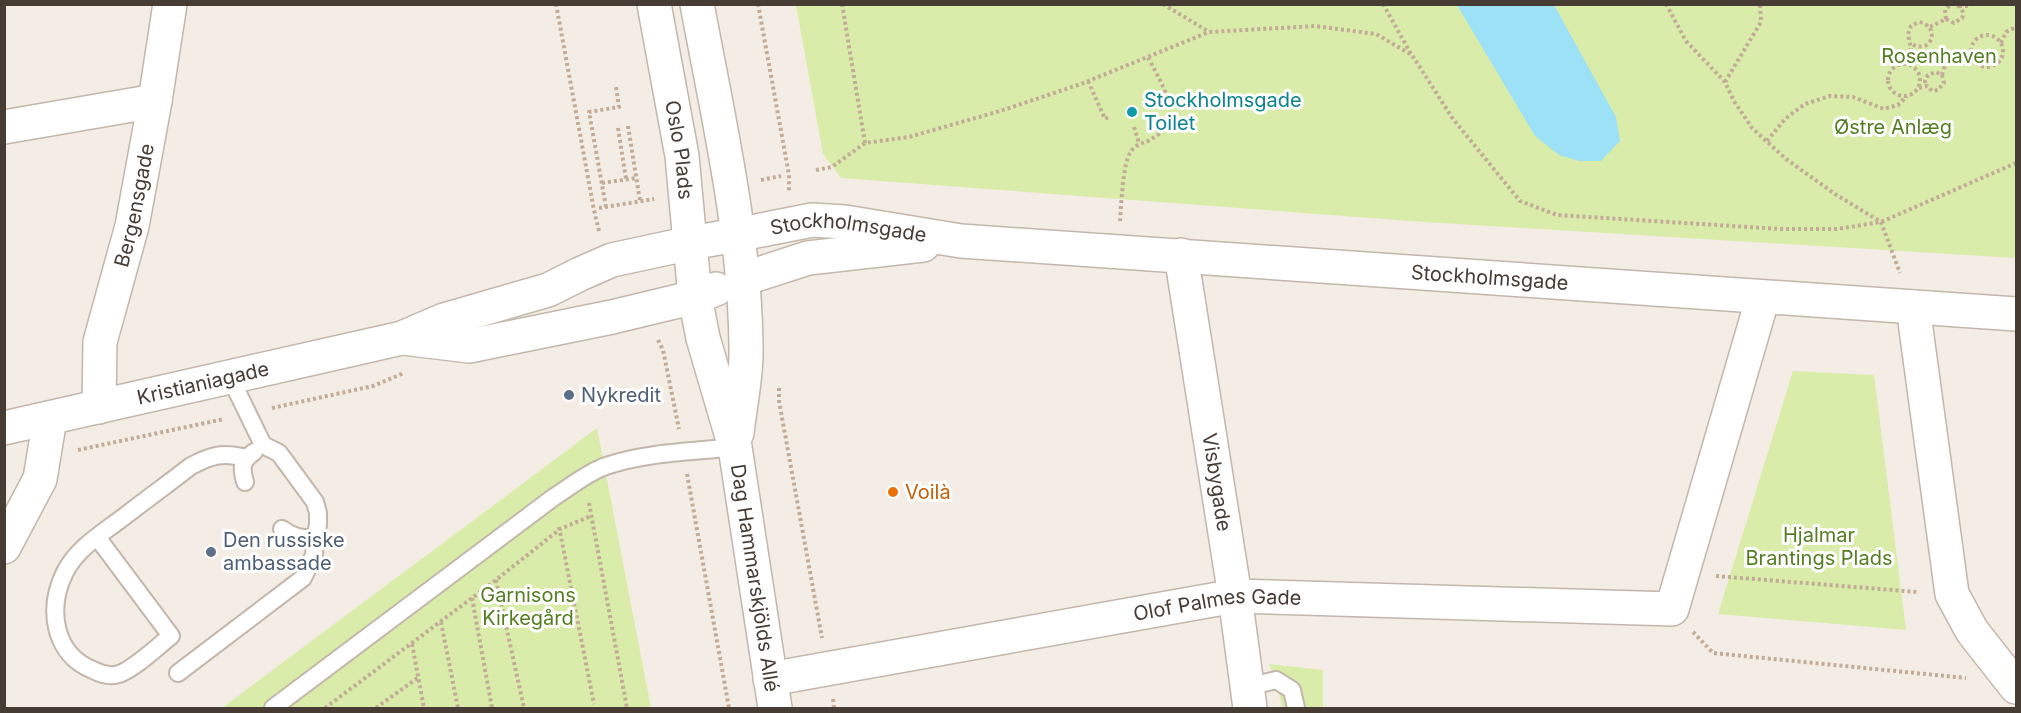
<svg xmlns="http://www.w3.org/2000/svg" width="2021" height="713" font-family="Inter,sans-serif">
	<style>
		.green { fill: #daecaa }
		.water { fill: #9ce1f6 }
		.lines { fill: none; stroke-linecap: round; stroke-linejoin: round }
		.service-casing { stroke: #c3b6aa; stroke-width: 20 }
		.minor-casing { stroke: #c3b6aa; stroke-width: 36 }
		.tertiary-casing { stroke: #c3b6aa; stroke-width: 36 }
		.path { stroke: #c3ac97; stroke-width: 4; stroke-dasharray: 3 3; stroke-linecap: butt }
		.service { stroke: #fff; stroke-width: 16 }
		.minor { stroke: #fff; stroke-width: 33 }
		.tertiary { stroke: #fff; stroke-width: 33 }
		.culture-dot { fill: #0f9aa8; stroke: #fff; stroke-width: 2 }
		.service-dot { fill: #5c6f8a; stroke: #fff; stroke-width: 2 }
		.food-dot { fill: #e8710a; stroke: #fff; stroke-width: 2 }
		.labels { text-anchor: middle; stroke-width: 6; stroke-linejoin: round; paint-order: stroke }
		.park-label { font-size: 20px; fill: #557e22; stroke: #fff }
		.culture-label { font-size: 20px; fill: #0d838f; stroke: #fff; text-anchor: start }
		.street-label { font-size: 20px; fill: #473c34; stroke: #fff }
		.service-label { font-size: 20px; fill: #4e5e75; stroke: #fff; text-anchor: start }
		.food-label { font-size: 20px; fill: #c56008; stroke: #fff; text-anchor: start }
	</style>
	<rect width="100%" height="100%" fill="#f4ede5"/>
	<!-- green -->
	<path class="green" d="M 796,5 L 2016,5 L 2016,258 L 1424,222 L 841,178 L 823,154 Z
		M 1793,371 L 1874,375 L 1906,630 L 1718,614 Z
		M 597,428 L 651,708 L 222,708 Z
		M 1269,664 L 1323,670 L 1323,708 L 1282,708 L 1276,680 Z"/>
	<!-- water -->
	<path class="water" d="M 1457,5 L 1554,5 L 1616,117 L 1620,141 L 1601,161 L 1579,161 L 1559,155 L 1535,136 Z"/>
	<g class="lines">
		<defs>
			<path id="service" d="M 230,377 L 263,445 L 279,453 L 315,502 L 318,513 L 318,525 L 315,538 C 302,539 293,537 282,529
				M 245,482 C 241,467 241,461 254,452
				M 97,537 L 171,636 C 158,646 134,669 119,674 C 110,677 101,674 93,670 C 53,654 47,608 65,572 C 77,548 104,532 125,516 C 147,499 169,483 191,466 C 212,455 222,452 246,458
				M 178,673 L 303,578 L 314,555 L 315,538
				M 1247,687 L 1276,680 L 1292,690 L 1296,708
				M 273,708 L 554,497 C 570,487 588,472 606,466 C 647,452 693,452 735,447"/>
			<g id="minor">
				<path d="M 4,127 L 155,101"/>
				<path id="s1" d="M 736,235 L 812,220 L 845,222 L 961,241 L 2016,314"/>
				<path id="s2" d="M 1181,255 L 1235,596 L 1250,708"/>
				<path d="M 743,279 L 808,258 L 923,245"/>
				<path d="M 1913,307 L 1952,594 L 1972,631 L 2016,687"/>
				<path id="s3" d="M 99,407 L 100,342 L 132,226 L 155,101 L 170,4"/>
				<path d="M 4,547 L 40,479 L 50,418"/>
				<path id="s4" d="M 770,679 L 1235,596 L 1672,609 L 1763,297"/>
			</g>
			<g id="tertiary">
				<path id="s5" d="M 654,4 L 682,156 L 695,297 L 703,338 L 735,447 L 775,708"/>
				<path d="M 697,4 C 718,117 745,232 746,347 C 747,375 740,405 737,433"/>
				<path d="M 403,338 L 469,346 L 612,317 L 695,297 L 716,289"/>
				<path id="s6" d="M 4,428 L 402,338 L 444,320 L 548,290 L 580,274 L 612,260 L 691,243 L 736,235"/>
			</g>
		</defs>
		<!-- service casing -->
		<use href="#service" class="service-casing"/>
		<!-- minor casing -->
		<use href="#minor" class="minor-casing"/>
		<!-- tertiary casing -->
		<use href="#tertiary" class="tertiary-casing"/>
		<!-- path -->
		<path class="path" d="M 556,4 L 594,210 L 599,231
			M 758,4 L 789,175 L 789,193
			M 842,4 L 865,143
			M 1163,4 L 1209,32
			M 1383,4 L 1411,54
			M 1666,4 L 1686,41 L 1725,82 L 1734,101 L 1752,128 L 1786,159 L 1835,194 L 1881,222 L 1900,273
			M 1959,6 L 1969,6 L 1972,4
			M 1946,19 L 1954,23 L 1962,18 C 1965,12 1961,7 1955,4
			M 1946,19 L 1945,10 L 1951,4
			M 1930,27 L 1946,19
			M1971 51a16 16 0 1 1 32 0a16 16 0 1 1-32 0Z
			M 2001,43 L 2006,32 L 2016,27
			M1888 80a16 16 0 1 1 32 0a16 16 0 1 1-32 0Z
			M 1898,65 L 1911,49 L 1908,34 L 1911,26 L 1919,22 C 1942,26 1931,57 1910,43
			M 1942,75 L 1945,65 L 1952,58 L 1972,56
			M 1088,81 L 1105,119 L 1109,117
			M 1725,82 L 1761,22 L 1760,4
			M 1919,88 L 1927,86 L 1932,91 L 1938,90 L 1944,83 L 1942,75 L 1936,72 L 1928,75 L 1925,81 L 1927,86
			M 1154,101 L 1166,96
			M 628,126 L 640,201
			M 1134,127 L 1139,143
			M 618,128 L 626,179
			M 1767,141 L 1785,119 L 1805,104 L 1830,96 L 1853,97 L 1884,109 L 1898,105 L 1907,96
			M 816,170 L 832,167 L 865,143 L 909,137 L 1000,111 L 1081,84 L 1209,32 L 1315,26 L 1376,34 L 1412,55 L 1453,119 L 1520,201 L 1557,215 L 1780,229 L 1837,229 L 1881,222 L 2016,163
			M 761,180 L 781,176
			M 602,183 L 636,178
			M 606,207 L 589,112 L 619,107 L 616,87
			M 599,208 L 654,199
			M 1120,221 C 1121,207 1123,163 1130,153 C 1135,143 1145,144 1153,138 C 1156,136 1161,133 1164,130 C 1181,110 1157,76 1148,57
			M 658,340 L 663,350 L 679,429
			M 779,388 L 779,401 L 822,638
			M 272,408 L 373,386 L 404,373
			M 78,450 L 224,419
			M 687,474 L 729,708
			M 589,503 L 627,708
			M 559,527 L 594,704
			M 1716,576 L 1918,592
			M 496,580 L 524,708
			M 472,598 L 492,708
			M 441,622 L 458,708
			M 1693,632 L 1713,653 L 1966,678
			M 412,644 L 424,708
			M 833,699 L 834,708
			M 325,708 L 496,580 L 560,529 L 591,516
			M 376,708 L 419,677"/>
		<!-- service -->
		<use href="#service" class="service"/>
		<!-- minor -->
		<use href="#minor" class="minor"/>
		<!-- tertiary -->
		<use href="#tertiary" class="tertiary"/>
	</g>
	<!-- markers -->
	<circle class="culture-dot" cx="1132" cy="112" r="6"/>
	<g class="service-dot">
		<circle cx="569" cy="395" r="6"/>
		<circle cx="211" cy="552" r="6"/>
	</g>
	<circle class="food-dot" cx="893" cy="492" r="6"/>
	<g class="labels">
		<!-- park labels -->
		<g class="park-label">
			<text x="1939" y="63">Rosenhaven</text>
			<text x="1893" y="134">Østre Anlæg</text>
			<text x="1819" y="542">Hjalmar<tspan x="1819" dy="23">Brantings Plads</tspan></text>
			<text x="528" y="602">Garnisons<tspan x="528" dy="23">Kirkegård</tspan></text>
		</g>
		<!-- culture labels -->
		<g class="culture-label">
			<text x="1144" y="107">Stockholmsgade<tspan x="1144" dy="23">Toilet</tspan></text>
		</g>
		<!-- street labels -->
		<g class="street-label">
			<text dy="7" stroke="none"><textPath href="#s5" startOffset="148">Oslo Plads</textPath></text>
			<text dy="7" stroke="none"><textPath href="#s3" startOffset="206">Bergensgade</textPath></text>
			<text dy="7" stroke="none"><textPath href="#s1" startOffset="114">Stockholmsgade</textPath></text>
			<text dy="7" stroke="none"><textPath href="#s1" startOffset="758">Stockholmsgade</textPath></text>
			<text dy="7" stroke="none"><textPath href="#s6" startOffset="204">Kristianiagade</textPath></text>
			<text dy="7" stroke="none"><textPath href="#s2" startOffset="230">Visbygade</textPath></text>
			<text dy="7" stroke="none"><textPath href="#s5" startOffset="584">Dag Hammarskjölds Allé</textPath></text>
			<text dy="7" stroke="none"><textPath href="#s4" startOffset="454">Olof Palmes Gade</textPath></text>
		</g>
		<!-- service labels -->
		<g class="service-label">
			<text x="581" y="402">Nykredit</text>
			<text x="223" y="547">Den russiske<tspan x="223" dy="23">ambassade</tspan></text>
		</g>
		<!-- food labels -->
		<g class="food-label">
			<text x="905" y="499">Voilà</text>
		</g>
	</g>
	<!-- border -->
	<rect width="2021" height="713" fill="none" stroke="#473c34" stroke-width="12"/>
</svg>
